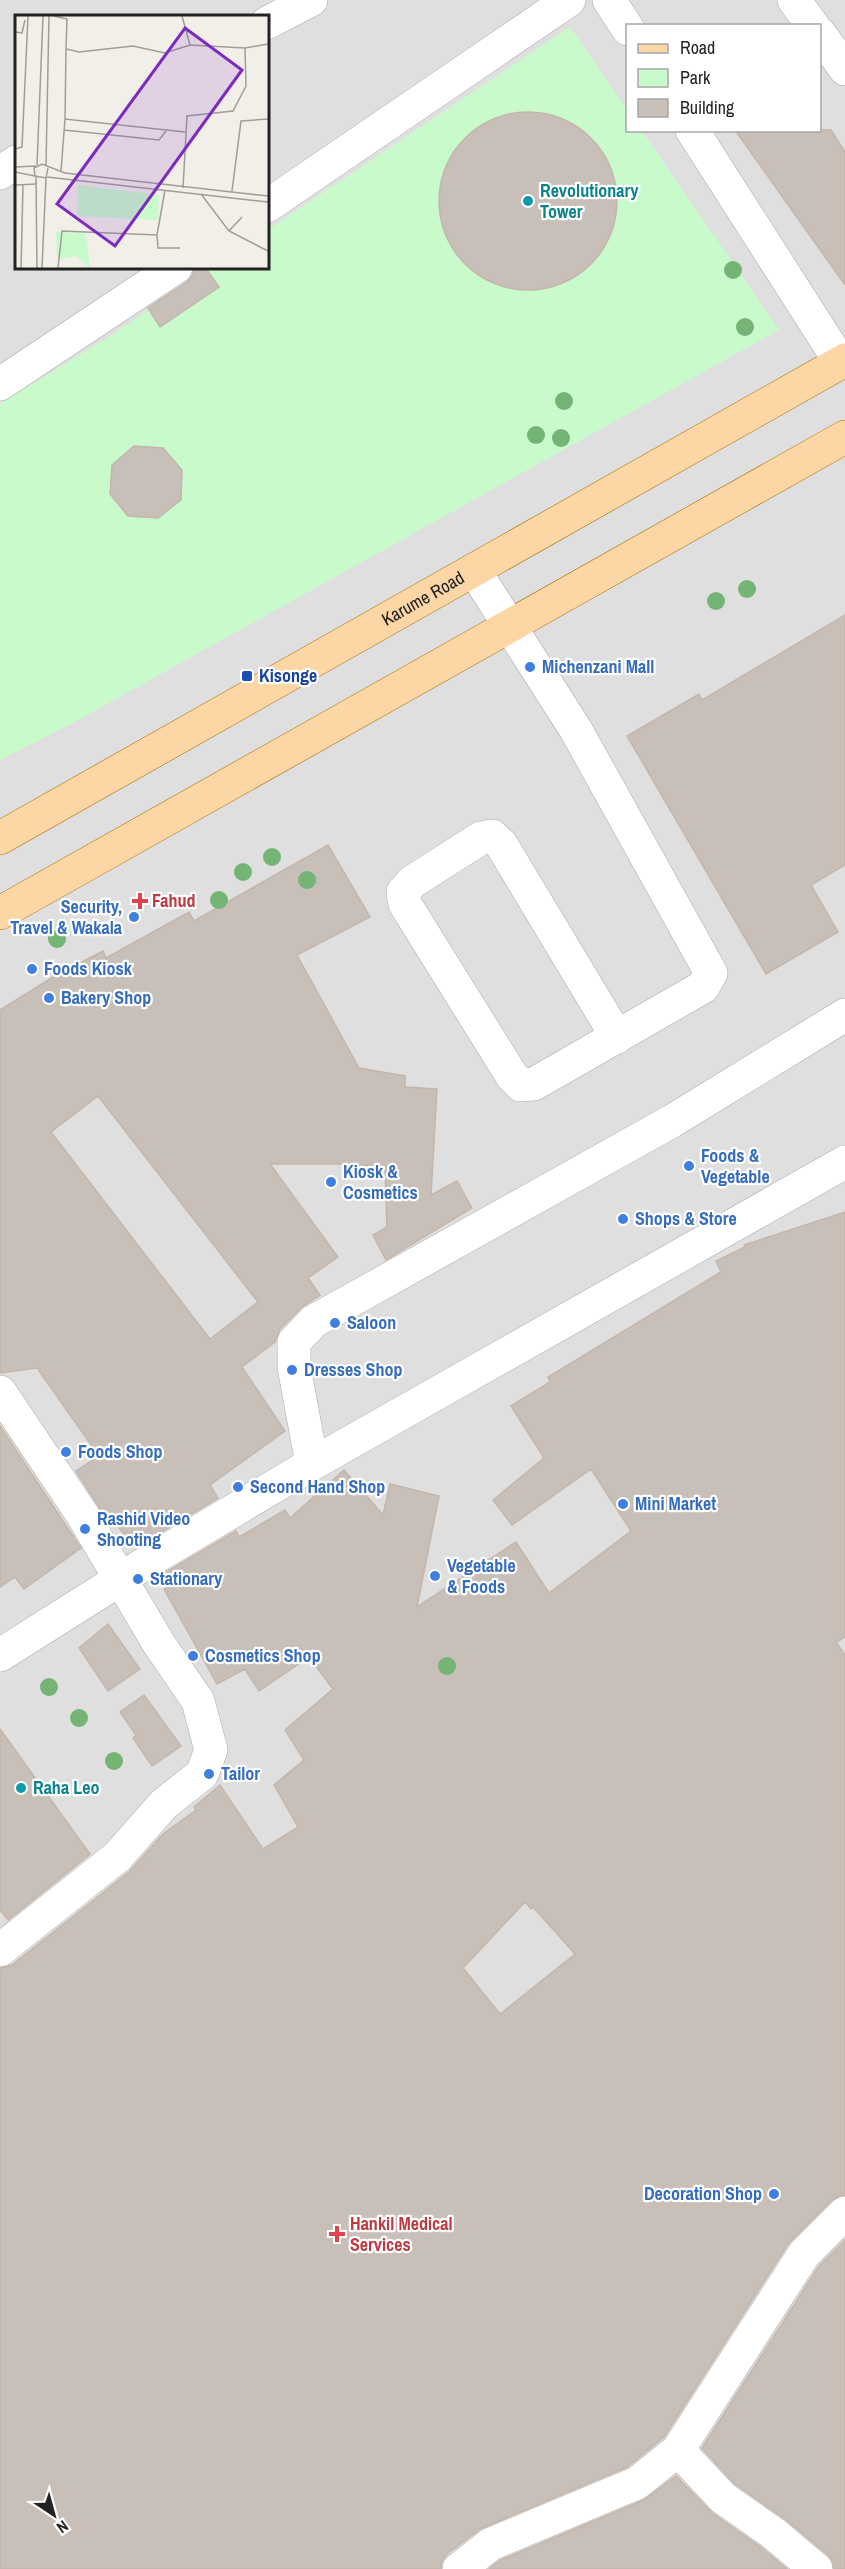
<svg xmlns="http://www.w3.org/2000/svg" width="845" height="2569" font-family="'Archivo Narrow',sans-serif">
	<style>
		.residential { fill: #e0dfdf; fill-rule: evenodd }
		.park { fill: #c8facc }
		.building { fill: #c7bfb8; stroke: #c4b6ab; stroke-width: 1.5; fill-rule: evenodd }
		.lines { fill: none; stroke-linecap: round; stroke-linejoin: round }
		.minor-casing { stroke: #a9a9a9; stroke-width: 34 }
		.major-casing { stroke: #a06b00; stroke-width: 34 }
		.minor { stroke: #fff; stroke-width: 33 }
		.major { stroke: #fcd6a4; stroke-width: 33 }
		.tree { fill: #74b475 }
		.culture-dot { fill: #0f9aa8; stroke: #fff; stroke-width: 2 }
		.shop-dot { fill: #3f7fe0; stroke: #fff; stroke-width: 2 }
		.transit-dot { fill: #1a4fb4; stroke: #fff; stroke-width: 2 }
		.health-dot { fill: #e0444e; stroke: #fff; stroke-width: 2 }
		.labels { text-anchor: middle; stroke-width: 4.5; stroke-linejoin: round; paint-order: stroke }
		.culture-label { font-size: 18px; font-weight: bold; fill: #0d838f; stroke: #fff; text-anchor: start }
		.street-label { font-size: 18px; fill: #222; stroke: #fff }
		.shop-label { font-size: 18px; font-weight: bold; fill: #366cbe; stroke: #fff; text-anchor: start }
		.transit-label { font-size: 18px; font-weight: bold; fill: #164399; stroke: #fff; text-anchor: start }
		.health-label { font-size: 18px; font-weight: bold; fill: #be3a42; stroke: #fff; text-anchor: start }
		.inset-road { fill: none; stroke: #9f9d99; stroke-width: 1.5 }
		.view { fill: #7b2cbf; fill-opacity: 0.15; stroke: #7b2cbf; stroke-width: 3 }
		.inset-edge { fill: none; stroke: #222; stroke-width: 3 }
	</style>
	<rect width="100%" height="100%" fill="#f2efe9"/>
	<!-- residential -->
	<path class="residential" d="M 0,0 L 845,0 L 845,2569 L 0,2569 ZM 16,16 L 267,16 L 267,267 L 16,267 ZM 628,26 L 820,26 L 820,130 L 628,130 Z"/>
	<!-- park -->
	<path class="park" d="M 570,27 L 627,110 L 628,130 L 642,131 L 779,330 L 71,724 L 0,760 L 0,404 L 113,334 L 212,267 L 267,267 L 267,230 Z"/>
	<!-- building -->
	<path class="building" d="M439 201a89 89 0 1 1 178 0a89 89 0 1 1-178 0Z
		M 735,130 L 831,130 L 845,152 L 845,285 Z
		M 195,267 L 205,267 L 219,287 L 160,327 L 148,308 L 187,282 L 192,276 Z
		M 134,446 L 163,448 L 182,470 L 181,500 L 158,518 L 128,516 L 110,494 L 112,465 Z
		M 845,615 L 845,865 L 811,885 L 838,932 L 766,974 L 627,736 L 699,694 L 702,700 Z
		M 328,845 L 370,917 L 297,955 L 359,1068 L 405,1076 L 405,1087 L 437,1089 L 431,1195 L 457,1181 L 472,1208 L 386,1260 L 373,1235 L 387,1227 L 385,1167 L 350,1164 L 270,1164 L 338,1257 L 308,1278 L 320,1295 L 301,1308 L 280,1329 L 275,1342 L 242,1367 L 285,1431 L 210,1485 L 218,1498 L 141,1544 L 134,1534 L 126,1538 L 116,1523 L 111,1526 L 76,1471 L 99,1456 L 37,1368 L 0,1373 L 0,1010 L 53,977 L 103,951 L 106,958 L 189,912 L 194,921 ZM 98,1096 L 258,1302 L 210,1339 L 51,1132 Z
		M 845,1212 L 845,1637 L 836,1642 L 845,1655 L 845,2195 L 832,2200 L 788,2244 L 664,2437 L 627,2467 L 480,2529 L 447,2554 L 442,2561 L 441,2569 L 0,2569 L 0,1968 L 12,1965 L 129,1872 L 163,1834 L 196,1810 L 194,1807 L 220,1785 L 263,1849 L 298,1827 L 274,1785 L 304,1760 L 285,1730 L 333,1689 L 309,1657 L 259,1691 L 245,1669 L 217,1684 L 164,1589 L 171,1585 L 163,1574 L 236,1531 L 239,1537 L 285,1510 L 290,1518 L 344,1470 L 383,1515 L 390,1484 L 439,1496 L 417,1607 L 516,1542 L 549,1593 L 631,1531 L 591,1469 L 512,1525 L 493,1500 L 544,1458 L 511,1406 L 550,1382 L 548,1377 L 721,1272 L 716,1261 L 745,1247 L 744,1245 ZM 525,1902 L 531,1909 L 533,1907 L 575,1954 L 500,2014 L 463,1968 Z
		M 0,1426 L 81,1548 L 24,1589 L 15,1577 L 0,1587 Z
		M 108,1624 L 140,1669 L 108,1691 L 79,1648 Z
		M 144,1695 L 181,1746 L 152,1766 L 133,1738 L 136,1735 L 120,1712 Z
		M 0,1729 L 90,1854 L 8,1920 L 0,1910 Z
		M 845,2240 L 845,2569 L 834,2569 L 833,2562 L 828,2555 L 785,2519 L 735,2484 L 702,2448 L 819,2266 Z
		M 676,2476 L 712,2513 L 762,2548 L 787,2569 L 489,2569 L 501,2560 L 644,2500 Z"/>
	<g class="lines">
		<defs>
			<path id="minor" d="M 609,0 L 628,29
				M 794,0 L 813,26
				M 267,23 L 311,0
				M 820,34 L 845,69
				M 692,130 L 841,363
				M 0,173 L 16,162
				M 267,206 L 569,0
				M 0,384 L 176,267
				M 474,570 L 576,730 L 711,973 L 703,987 L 534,1084 L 521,1085 L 512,1076 L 405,904 L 403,892 L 412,882 L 481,838 L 492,836 L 501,844 L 617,1037
				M 0,1392 L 82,1514 L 159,1644 L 198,1701 L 211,1750 L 202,1774 L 164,1804 L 117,1857 L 0,1950
				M 312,1464 L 294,1367 L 294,1342 L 314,1321 L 672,1121 L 845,1015
				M 0,1655 L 157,1556 L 312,1464 L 845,1162
				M 678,2450 L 723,2498 L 773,2533 L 816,2569
				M 459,2569 L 491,2544 L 637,2483 L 678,2450 L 804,2254 L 845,2213"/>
			<g id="major">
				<path id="s1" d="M 0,838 L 845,360"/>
				<path d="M 0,913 L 845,437"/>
			</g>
		</defs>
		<!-- minor casing -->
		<use href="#minor" class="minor-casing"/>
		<!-- major casing -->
		<use href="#major" class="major-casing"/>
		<!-- minor -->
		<use href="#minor" class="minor"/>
		<!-- major -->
		<use href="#major" class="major"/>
	</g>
	<!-- trees -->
	<g class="tree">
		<circle cx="733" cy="270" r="9"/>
		<circle cx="745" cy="327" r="9"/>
		<circle cx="564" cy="401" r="9"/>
		<circle cx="536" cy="435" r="9"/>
		<circle cx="561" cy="438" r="9"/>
		<circle cx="747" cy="589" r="9"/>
		<circle cx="716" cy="601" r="9"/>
		<circle cx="272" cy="857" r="9"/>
		<circle cx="243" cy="872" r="9"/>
		<circle cx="307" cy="880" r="9"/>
		<circle cx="219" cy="900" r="9"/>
		<circle cx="57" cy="939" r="9"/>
		<circle cx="447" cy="1666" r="9"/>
		<circle cx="49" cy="1687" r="9"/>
		<circle cx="79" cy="1718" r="9"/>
		<circle cx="114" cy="1761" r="9"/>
	</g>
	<!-- markers -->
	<g class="culture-dot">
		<circle cx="528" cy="201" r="6"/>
		<circle cx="21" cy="1788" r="6"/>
	</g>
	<g class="shop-dot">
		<circle cx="530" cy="667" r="6"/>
		<circle cx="134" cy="917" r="6"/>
		<circle cx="32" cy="969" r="6"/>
		<circle cx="49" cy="998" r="6"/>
		<circle cx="689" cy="1166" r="6"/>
		<circle cx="331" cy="1182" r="6"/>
		<circle cx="623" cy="1219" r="6"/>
		<circle cx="335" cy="1323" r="6"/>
		<circle cx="292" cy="1370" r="6"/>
		<circle cx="66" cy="1452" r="6"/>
		<circle cx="238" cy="1487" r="6"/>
		<circle cx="623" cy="1504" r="6"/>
		<circle cx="85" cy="1529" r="6"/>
		<circle cx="435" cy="1576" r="6"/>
		<circle cx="138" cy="1579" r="6"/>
		<circle cx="193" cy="1656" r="6"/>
		<circle cx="209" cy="1774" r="6"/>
		<circle cx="774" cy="2194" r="6"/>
	</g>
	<rect class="transit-dot" x="241" y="670" width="12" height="12" rx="3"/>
	<g class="health-dot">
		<path d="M137 892h6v6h6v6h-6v6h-6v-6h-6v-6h6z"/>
		<path d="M334 2225h6v6h6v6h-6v6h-6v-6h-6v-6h6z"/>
	</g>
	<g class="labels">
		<!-- culture labels -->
		<g class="culture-label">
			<text x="540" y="197">Revolutionary<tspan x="540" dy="21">Tower</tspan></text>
			<text x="33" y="1794">Raha Leo</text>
		</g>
		<!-- street labels -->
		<g class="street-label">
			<text dy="6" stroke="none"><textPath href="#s1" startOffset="486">Karume Road</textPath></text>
		</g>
		<!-- shop labels -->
		<g class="shop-label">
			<text x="542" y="673">Michenzani Mall</text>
			<text x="122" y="913" text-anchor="end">Security,<tspan x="122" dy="21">Travel &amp; Wakala</tspan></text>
			<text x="44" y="975">Foods Kiosk</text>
			<text x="61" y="1004">Bakery Shop</text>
			<text x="701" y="1162">Foods &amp;<tspan x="701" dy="21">Vegetable</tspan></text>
			<text x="343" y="1178">Kiosk &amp;<tspan x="343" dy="21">Cosmetics</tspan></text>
			<text x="635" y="1225">Shops &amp; Store</text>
			<text x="347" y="1329">Saloon</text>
			<text x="304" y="1376">Dresses Shop</text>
			<text x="78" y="1458">Foods Shop</text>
			<text x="250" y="1493">Second Hand Shop</text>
			<text x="635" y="1510">Mini Market</text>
			<text x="97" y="1525">Rashid Video<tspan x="97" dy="21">Shooting</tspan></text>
			<text x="447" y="1572">Vegetable<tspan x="447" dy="21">&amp; Foods</tspan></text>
			<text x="150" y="1585">Stationary</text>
			<text x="205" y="1662">Cosmetics Shop</text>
			<text x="221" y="1780">Tailor</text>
			<text x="762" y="2200" text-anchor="end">Decoration Shop</text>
		</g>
		<!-- transit labels -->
		<g class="transit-label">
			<text x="259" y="682">Kisonge</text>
		</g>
		<!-- health labels -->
		<g class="health-label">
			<text x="152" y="907">Fahud</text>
			<text x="350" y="2230">Hankil Medical<tspan x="350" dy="21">Services</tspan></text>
		</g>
	</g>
	<!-- overview -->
	<g transform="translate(15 15)">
		<rect width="254" height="254" fill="#f2efe9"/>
		<path d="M 63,170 L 144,180 L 143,205 L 62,201 ZM 41,217 L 71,218 L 75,253 L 61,241 L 42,245 Z" fill="#c8facc"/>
		<path class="inset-road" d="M 39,1 L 52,4 L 51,34 L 64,37 L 118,31 L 150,38 L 175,30 L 230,33 L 253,29M 167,1 L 175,30M 0,17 L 7,18 L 10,5M 50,104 L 51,34M 49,115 L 144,125 L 151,116M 0,134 L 7,132 L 13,1M 22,150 L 28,1M 31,150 L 34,1M 0,152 L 21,151M 33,153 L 31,163 L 20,161 L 19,153 L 27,149 L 50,158 L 253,181M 46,156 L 50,104 L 170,117M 0,157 L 20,161M 21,162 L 22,253M 32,162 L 253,187M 0,170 L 22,169M 168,173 L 172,101 L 218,96 L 231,71 L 230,33M 217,176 L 226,106 L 253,104M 186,179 L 214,216 L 253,236M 214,216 L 227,202M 142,220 L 143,233 L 165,233M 6,253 L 8,169M 27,253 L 31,163M 43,253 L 47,216 L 142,220 L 150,175"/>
		<path class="view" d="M 170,13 L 227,55 L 100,231 L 42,189 Z"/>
		<rect width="254" height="254" class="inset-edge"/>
	</g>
	<!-- legend -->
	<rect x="626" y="24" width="195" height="108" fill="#ffffff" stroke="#a7a7a7" stroke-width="1.5"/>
	<rect x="638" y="44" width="30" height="9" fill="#fcd6a4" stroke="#a7a7a7" stroke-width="1.5"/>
	<text x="680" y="54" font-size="18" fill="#222222">Road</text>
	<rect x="638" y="69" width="30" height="18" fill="#c8facc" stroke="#a7a7a7" stroke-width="1.5"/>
	<text x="680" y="84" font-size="18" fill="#222222">Park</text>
	<rect x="638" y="99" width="30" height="18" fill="#c7bfb8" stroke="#a7a7a7" stroke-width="1.5"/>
	<text x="680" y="114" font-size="18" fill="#222222">Building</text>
	<!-- north arrow -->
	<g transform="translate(54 2515) rotate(144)" stroke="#ffffff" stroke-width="4.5" paint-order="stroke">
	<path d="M0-4.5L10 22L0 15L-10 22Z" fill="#222222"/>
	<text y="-9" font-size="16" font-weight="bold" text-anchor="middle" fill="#222222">N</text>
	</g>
</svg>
